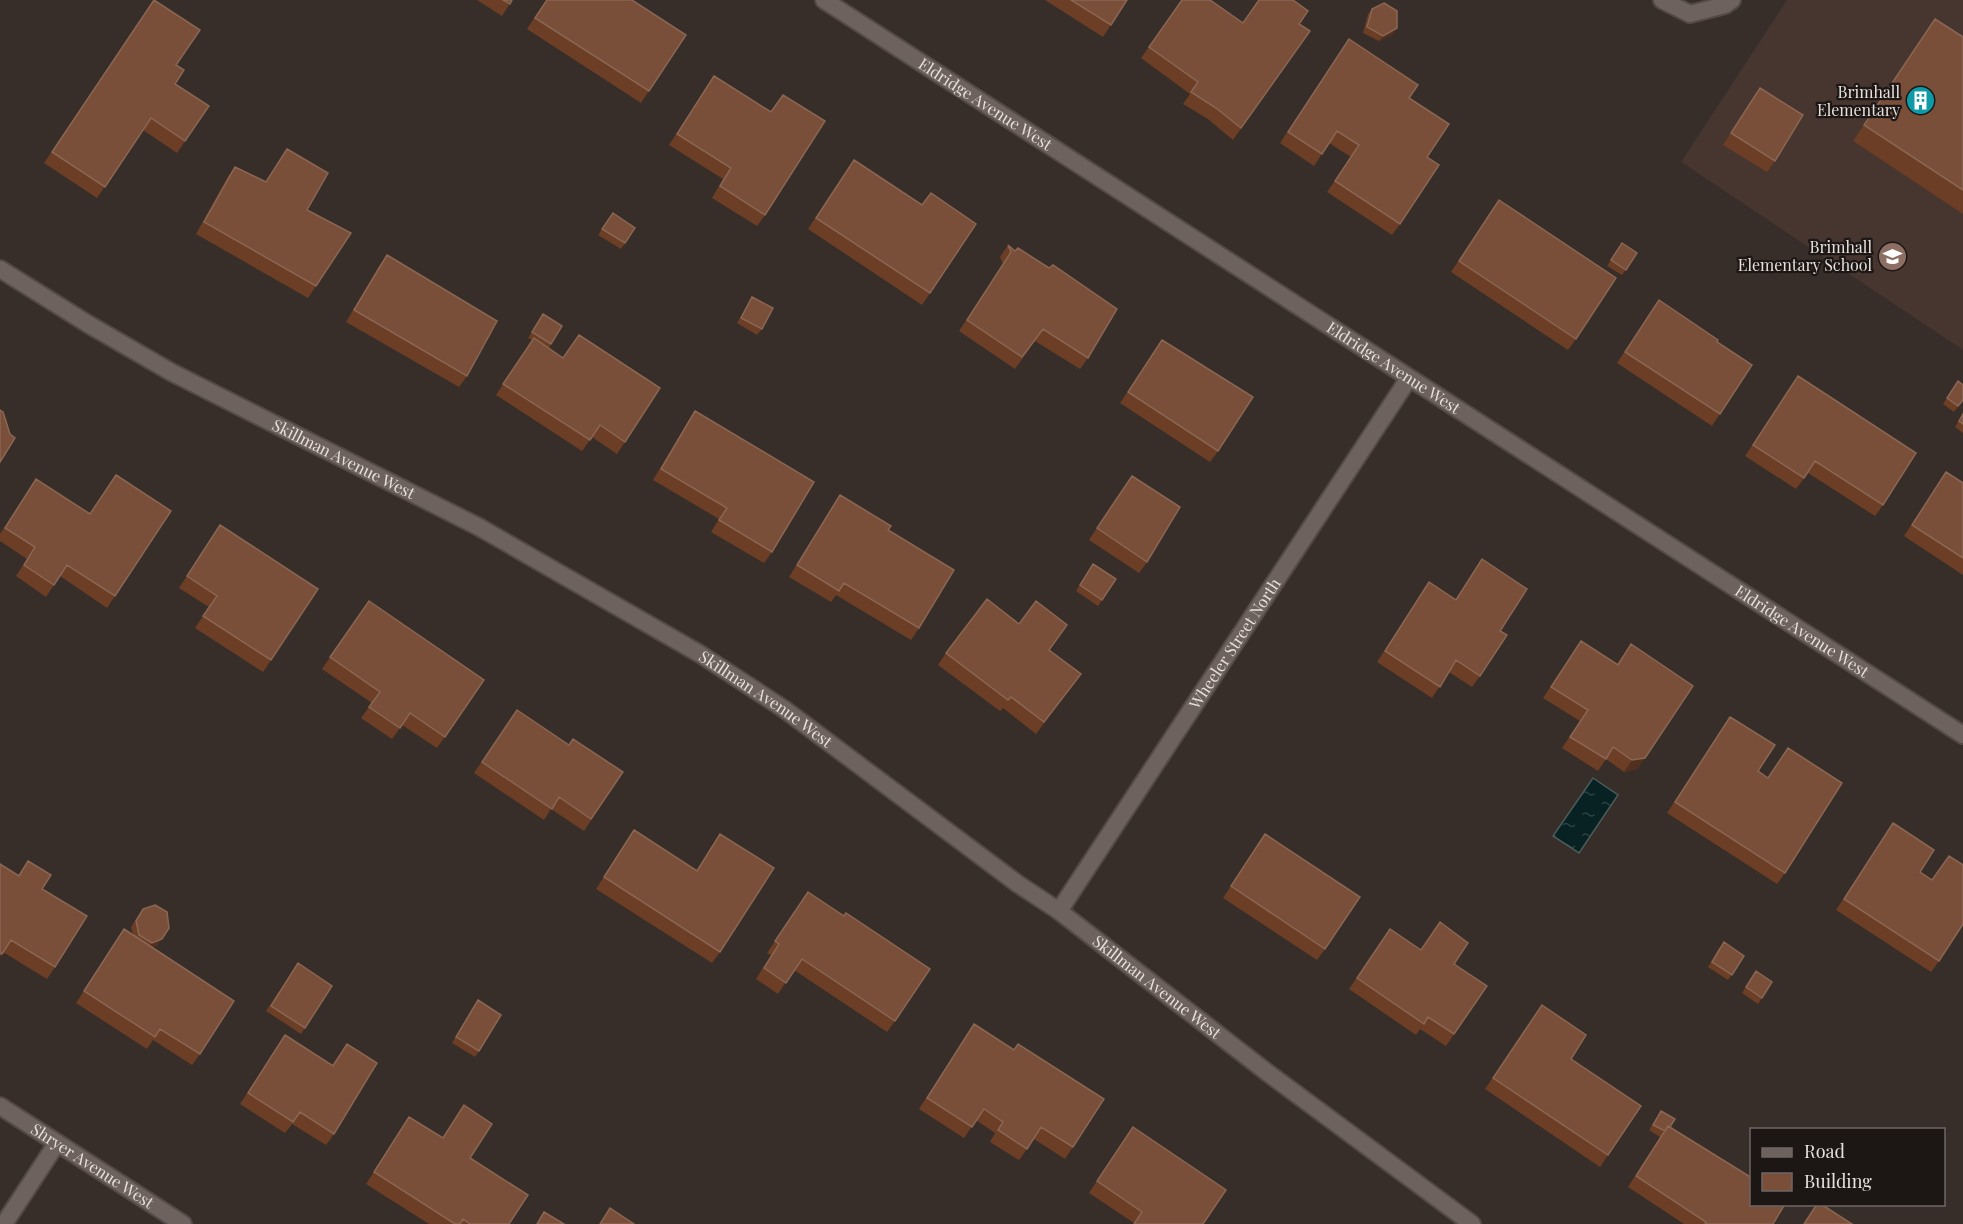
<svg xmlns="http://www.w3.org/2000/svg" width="1963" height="1224" font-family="'Playfair Display',serif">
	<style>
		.built { fill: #46362f }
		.water { fill: url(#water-ripples); stroke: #4b5b5a; stroke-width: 1.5 }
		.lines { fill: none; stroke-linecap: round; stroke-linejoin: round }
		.service-casing { stroke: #534a47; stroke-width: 20 }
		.minor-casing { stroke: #534a47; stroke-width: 20 }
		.service { stroke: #6d625d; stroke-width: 16 }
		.minor { stroke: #6d625d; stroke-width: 16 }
		.wall { fill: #6c3e26 }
		.shaded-wall { fill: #52301f }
		.building { fill: #794f39; stroke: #8a6653; stroke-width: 1.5 }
		.labels { text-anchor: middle; stroke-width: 4.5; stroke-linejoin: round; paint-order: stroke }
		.poi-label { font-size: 16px; fill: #e6dfdc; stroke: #1c1715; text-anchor: end }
		.street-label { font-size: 16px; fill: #e6dfdc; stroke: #1c1715 }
	</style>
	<defs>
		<pattern id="water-ripples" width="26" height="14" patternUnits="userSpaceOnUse" patternTransform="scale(1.5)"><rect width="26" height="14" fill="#082223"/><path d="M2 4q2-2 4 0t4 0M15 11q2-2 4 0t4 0" fill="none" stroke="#2c4242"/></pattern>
	</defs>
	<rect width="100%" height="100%" fill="#382e29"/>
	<!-- built -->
	<path class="built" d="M 1787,0 L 1963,0 L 1963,350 L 1681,162 Z"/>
	<!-- water -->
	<path class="water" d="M 1593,778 L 1618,795 L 1579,853 L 1553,836 Z"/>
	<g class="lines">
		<defs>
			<path id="service" d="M 1662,0 L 1690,14 L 1725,5 L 1732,0"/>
			<g id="minor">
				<path id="s1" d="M 824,0 L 1963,735"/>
				<path id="s2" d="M 0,269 L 88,324 L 171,372 L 479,527 L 700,654 L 784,709 L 1018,884 L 1059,911 L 1268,1073 L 1472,1224"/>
				<path id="s3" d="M 1059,911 L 1409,378"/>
				<path id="s4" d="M 0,1106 L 183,1224"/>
				<path d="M 4,1224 L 57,1143"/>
			</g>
		</defs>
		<!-- service casing -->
		<use href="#service" class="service-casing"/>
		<!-- minor casing -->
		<use href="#minor" class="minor-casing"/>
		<!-- service -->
		<use href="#service" class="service"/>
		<!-- minor -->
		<use href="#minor" class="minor"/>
	</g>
	<!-- wall -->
	<path class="wall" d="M 154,0 L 176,65 L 175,84 L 209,106 L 177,153 L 143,130 L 97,198 L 44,163 Z
		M 477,0 L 512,0 L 502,16 Z
		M 546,0 L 686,35 L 641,103 L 527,29 Z
		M 1045,0 L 1127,0 L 1103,37 Z
		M 1182,0 L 1243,23 L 1299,24 L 1310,31 L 1233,140 L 1208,119 L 1183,104 L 1190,94 L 1141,58 Z
		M 1372,9 L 1393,34 L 1379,41 L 1363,33 L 1368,14 Z
		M 1935,19 L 1963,37 L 1963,214 L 1853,141 Z
		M 1341,51 L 1409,98 L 1427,157 L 1400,224 L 1392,235 L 1327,192 L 1351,157 L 1329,143 L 1314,166 L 1280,143 Z
		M 714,76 L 771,112 L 783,95 L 765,215 L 757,226 L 712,198 L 723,179 L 669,145 Z
		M 1760,88 L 1775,161 L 1767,172 L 1723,145 Z
		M 287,149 L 307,210 L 316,286 L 308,298 L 196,234 L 227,178 L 235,167 L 266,182 Z
		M 846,172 L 922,205 L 976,224 L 922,305 L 808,229 Z
		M 1499,200 L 1576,339 L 1568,350 L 1451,272 Z
		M 613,213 L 635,228 L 621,249 L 598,235 Z
		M 1622,243 L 1637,253 L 1622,275 L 1607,266 Z
		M 1008,245 L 1088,358 L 1080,369 L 1035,341 L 1015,369 L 959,331 L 1003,264 L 1000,257 Z
		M 387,255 L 467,376 L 459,387 L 346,322 L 379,266 Z
		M 752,297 L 762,329 L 757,335 L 737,323 Z
		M 1651,312 L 1717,342 L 1752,365 L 1712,426 L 1617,363 Z
		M 543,314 L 551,344 L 549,348 L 563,358 L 579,335 L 625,442 L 617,454 L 592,437 L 582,451 L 496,395 L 532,340 L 528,338 Z
		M 1162,340 L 1218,451 L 1210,462 L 1120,403 Z
		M 1798,376 L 1883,505 L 1875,516 L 1808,473 L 1796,489 L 1745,456 Z
		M 1958,381 L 1963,400 L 1954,412 L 1943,404 Z
		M 695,411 L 772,552 L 764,563 L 711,532 L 719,519 L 653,480 L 687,423 Z
		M 1963,414 L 1963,433 L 1955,427 Z
		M 1946,472 L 1963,483 L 1963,575 L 1904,536 Z
		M 116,475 L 115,596 L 107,608 L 60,576 L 46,597 L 16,576 L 27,559 L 0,541 L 0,534 L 36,479 L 90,514 Z
		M 1124,487 L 1147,562 L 1139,573 L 1089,540 Z
		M 840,495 L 919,628 L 911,640 L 836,595 L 831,602 L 789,577 Z
		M 220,525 L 271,660 L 263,672 L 195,628 L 209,607 L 179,588 Z
		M 1482,559 L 1500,631 L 1480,676 L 1472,687 L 1449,672 L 1432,698 L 1377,662 L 1429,582 L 1456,599 Z
		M 1093,564 L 1116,579 L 1098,606 L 1076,591 Z
		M 369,601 L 484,680 L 437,748 L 402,725 L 392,739 L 361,718 L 372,703 L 322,669 Z
		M 1581,641 L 1617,664 L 1631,644 L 1645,758 L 1637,769 L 1624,772 L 1606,759 L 1598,771 L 1562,748 L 1580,721 L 1543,698 Z
		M 1049,651 L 1081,674 L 1036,734 L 1003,708 L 1000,711 L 938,665 L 946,653 Z
		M 517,710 L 569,745 L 623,772 L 584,831 L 551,809 L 544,820 L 474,773 Z
		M 1730,717 L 1758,771 L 1768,778 L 1788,748 L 1785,873 L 1777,884 L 1667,813 Z
		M 1893,823 L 1920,872 L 1932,880 L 1939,961 L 1931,972 L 1836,910 Z
		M 634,830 L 696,871 L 720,834 L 720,952 L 712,963 L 596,889 Z
		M 1257,846 L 1325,949 L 1317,960 L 1223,898 Z
		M 28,861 L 42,889 L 55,967 L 47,979 L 3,952 L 0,957 L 0,864 L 18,875 Z
		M 808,892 L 895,1021 L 887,1032 L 794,970 L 778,994 L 756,979 L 771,955 L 767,953 Z
		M 143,909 L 158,945 L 152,947 L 200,1054 L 192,1065 L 153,1040 L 147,1049 L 76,1003 L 124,929 L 133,935 L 131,927 Z
		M 1390,929 L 1421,950 L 1454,964 L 1487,986 L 1446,1046 L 1420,1029 L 1416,1035 L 1349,989 Z
		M 1719,948 L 1744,956 L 1728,980 L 1708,967 Z
		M 298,963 L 332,986 L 301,1034 L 266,1011 Z
		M 1756,971 L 1772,982 L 1758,1004 L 1742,993 Z
		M 1542,1005 L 1571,1059 L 1641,1106 L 1600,1167 L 1485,1089 Z
		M 474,1006 L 479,1051 L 475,1057 L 452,1043 Z
		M 974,1024 L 1073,1147 L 1065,1159 L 1034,1139 L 1019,1160 L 990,1142 L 995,1133 L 976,1120 L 964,1138 L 919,1109 Z
		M 285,1035 L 332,1065 L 347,1044 L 334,1134 L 326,1145 L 292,1124 L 285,1133 L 240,1104 Z
		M 464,1105 L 470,1158 L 509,1224 L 429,1224 L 366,1184 L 409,1117 L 443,1138 Z
		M 1661,1111 L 1670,1127 L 1751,1178 L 1752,1177 L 1752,1204 L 1773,1224 L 1684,1224 L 1628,1187 L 1660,1137 L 1649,1130 Z
		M 1133,1127 L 1203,1224 L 1134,1224 L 1134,1223 L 1089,1193 Z"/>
	<!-- shaded-wall -->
	<path class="shaded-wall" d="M 1397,28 L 1393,34 L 1379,41 L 1383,36 Z
		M 1645,758 L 1637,769 L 1624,772 L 1632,760 Z
		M 162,939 L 158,945 L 147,948 L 152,943 Z"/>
	<!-- building -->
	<path class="building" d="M 154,0 L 200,30 L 176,65 L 184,70 L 175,84 L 209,106 L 185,141 L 151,118 L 105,187 L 52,152 Z
		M 503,0 L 512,0 L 510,4 Z
		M 547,0 L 632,0 L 686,35 L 649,91 L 535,18 Z
		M 1071,0 L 1127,0 L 1111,25 Z
		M 1182,0 L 1210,0 L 1243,23 L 1259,0 L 1293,0 L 1308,11 L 1299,24 L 1310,31 L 1241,128 L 1216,108 L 1191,92 L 1198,82 L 1149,47 Z
		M 1384,3 L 1397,11 L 1397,28 L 1383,36 L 1367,27 L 1372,9 Z
		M 1935,19 L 1963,37 L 1963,190 L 1864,125 Z
		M 1349,39 L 1418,85 L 1409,98 L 1449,124 L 1427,157 L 1439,165 L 1400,224 L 1335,181 L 1359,145 L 1337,131 L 1322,154 L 1288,132 Z
		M 714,76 L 771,112 L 783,95 L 825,121 L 765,215 L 720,186 L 731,168 L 677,134 Z
		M 1760,88 L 1803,115 L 1775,161 L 1731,133 Z
		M 287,149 L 328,173 L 307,210 L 351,233 L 316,286 L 204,222 L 235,167 L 266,182 Z
		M 854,160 L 922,205 L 931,193 L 976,224 L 930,293 L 816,218 Z
		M 1499,200 L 1616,278 L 1576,339 L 1459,261 Z
		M 613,213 L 635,228 L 625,243 L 602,229 Z
		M 1622,243 L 1637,253 L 1626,270 L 1611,260 Z
		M 1008,245 L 1015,251 L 1018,248 L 1049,268 L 1053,265 L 1117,309 L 1088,358 L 1043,329 L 1022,357 L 967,320 L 1011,252 Z
		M 387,255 L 497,321 L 467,376 L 354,310 Z
		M 752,297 L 773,308 L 762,329 L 741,318 Z
		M 1659,300 L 1718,340 L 1717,342 L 1752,365 L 1720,414 L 1625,352 Z
		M 543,314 L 562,326 L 551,344 L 532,332 Z
		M 579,335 L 660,388 L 625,442 L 600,425 L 590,440 L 503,384 L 534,338 L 563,358 Z
		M 1162,340 L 1253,397 L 1218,451 L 1128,392 Z
		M 1798,376 L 1916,453 L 1883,505 L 1815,461 L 1804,478 L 1753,445 Z
		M 1958,381 L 1963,385 L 1963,400 L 1958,406 L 1947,398 Z
		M 0,410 L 3,412 L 10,434 L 15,438 L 0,462 Z
		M 695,411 L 814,482 L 772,552 L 719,520 L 727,508 L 661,469 Z
		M 1963,414 L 1963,424 L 1959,421 Z
		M 1946,472 L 1963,483 L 1963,558 L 1912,525 Z
		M 116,475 L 171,511 L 115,596 L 67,565 L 54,585 L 24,565 L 35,547 L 5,528 L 36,479 L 90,514 Z
		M 1132,476 L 1180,507 L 1147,562 L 1097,528 Z
		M 840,495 L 891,526 L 888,530 L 954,570 L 919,628 L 844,583 L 839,591 L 797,565 Z
		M 220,525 L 318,589 L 271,660 L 203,616 L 217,596 L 187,576 Z
		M 1482,559 L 1527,589 L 1500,631 L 1507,635 L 1480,676 L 1456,660 L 1440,687 L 1385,651 L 1429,582 L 1456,600 Z
		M 1093,564 L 1116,579 L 1102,600 L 1080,585 Z
		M 987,599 L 1019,624 L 1036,601 L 1067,625 L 1049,650 L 1081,674 L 1044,722 L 1011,697 L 1008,700 L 946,653 Z
		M 369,601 L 484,680 L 445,737 L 410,713 L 400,728 L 369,707 L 380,692 L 330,657 Z
		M 1581,641 L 1618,665 L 1631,644 L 1693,686 L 1645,758 L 1632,760 L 1613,747 L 1606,759 L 1570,737 L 1588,710 L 1551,687 Z
		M 517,710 L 569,745 L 573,739 L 623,772 L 591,819 L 559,797 L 552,809 L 482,762 Z
		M 1730,717 L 1775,745 L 1758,771 L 1768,778 L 1788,748 L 1842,783 L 1785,873 L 1675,802 Z
		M 1893,823 L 1934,850 L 1920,872 L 1932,880 L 1949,856 L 1963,865 L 1963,924 L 1939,961 L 1844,899 Z
		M 634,830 L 697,871 L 720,834 L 774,868 L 720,952 L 604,877 Z
		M 1265,834 L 1360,897 L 1325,949 L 1231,886 Z
		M 28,861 L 51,875 L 42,889 L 87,916 L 55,967 L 11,940 L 2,954 L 0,953 L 0,864 L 19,876 Z
		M 808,892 L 844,916 L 846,913 L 930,969 L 895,1021 L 802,959 L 786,983 L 764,968 L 779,944 L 775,941 Z
		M 155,905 L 167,912 L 169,928 L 162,939 L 152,943 L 139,935 L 136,921 L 143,909 Z
		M 1440,922 L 1468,943 L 1454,964 L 1487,986 L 1454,1034 L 1428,1017 L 1424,1024 L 1357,978 L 1390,929 L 1421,950 Z
		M 124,929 L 234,1001 L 200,1054 L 160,1029 L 155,1037 L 84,991 Z
		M 1724,942 L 1744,956 L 1732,975 L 1712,962 Z
		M 298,963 L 332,986 L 305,1028 L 271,1006 Z
		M 1756,971 L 1772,982 L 1762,998 L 1746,987 Z
		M 478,1000 L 501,1015 L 479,1051 L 456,1037 Z
		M 1542,1005 L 1586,1035 L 1571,1059 L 1641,1106 L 1608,1155 L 1493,1078 Z
		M 974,1024 L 1014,1050 L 1018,1044 L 1104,1099 L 1073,1147 L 1041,1127 L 1027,1149 L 998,1130 L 1003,1122 L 984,1109 L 972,1127 L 927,1098 Z
		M 285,1035 L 333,1066 L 347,1044 L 377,1063 L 334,1134 L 300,1112 L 293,1122 L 248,1093 Z
		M 464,1105 L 492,1124 L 470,1158 L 528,1195 L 509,1224 L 470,1224 L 463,1219 L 460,1224 L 455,1224 L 374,1172 L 409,1117 L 443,1138 Z
		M 1661,1111 L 1675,1119 L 1670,1127 L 1668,1126 L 1665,1131 L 1653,1125 Z
		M 1668,1126 L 1752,1178 L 1752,1204 L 1785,1204 L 1773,1224 L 1705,1224 L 1706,1222 L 1636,1176 Z
		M 1133,1127 L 1226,1190 L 1203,1224 L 1134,1224 L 1142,1212 L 1097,1181 Z
		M 1817,1204 L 1821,1204 L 1852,1224 L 1804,1224 Z
		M 610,1208 L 634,1224 L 600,1224 Z
		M 544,1212 L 564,1224 L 537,1224 Z"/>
	<!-- icons -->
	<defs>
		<symbol id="building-disc" viewBox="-11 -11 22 22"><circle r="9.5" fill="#0f9aa8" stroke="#1c1715"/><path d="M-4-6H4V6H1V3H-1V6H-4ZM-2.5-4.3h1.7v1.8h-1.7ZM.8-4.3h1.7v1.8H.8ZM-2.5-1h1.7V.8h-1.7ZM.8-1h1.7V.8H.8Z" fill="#fff"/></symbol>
		<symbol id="school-disc" viewBox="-11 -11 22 22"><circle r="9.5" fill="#8d6e63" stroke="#1c1715"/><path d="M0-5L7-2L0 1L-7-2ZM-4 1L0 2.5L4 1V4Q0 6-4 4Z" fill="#fff"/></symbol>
	</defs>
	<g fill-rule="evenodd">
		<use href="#building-disc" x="1904" y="84" width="33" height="33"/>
		<use href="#school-disc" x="1876" y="240" width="33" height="33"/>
	</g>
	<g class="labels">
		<!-- poi labels -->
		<g class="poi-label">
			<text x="1900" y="98">Brimhall<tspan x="1900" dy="18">Elementary</tspan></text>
			<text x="1872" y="253">Brimhall<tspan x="1872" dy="18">Elementary School</tspan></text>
		</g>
		<!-- street labels -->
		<g class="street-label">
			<text dy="6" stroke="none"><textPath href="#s1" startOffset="192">Eldridge Avenue West</textPath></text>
			<text dy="6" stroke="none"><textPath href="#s1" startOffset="678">Eldridge Avenue West</textPath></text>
			<text dy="6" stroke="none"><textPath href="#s2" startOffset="393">Skillman Avenue West</textPath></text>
			<text dy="6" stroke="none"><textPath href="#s1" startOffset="1164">Eldridge Avenue West</textPath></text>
			<text dy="6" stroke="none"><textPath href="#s3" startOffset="320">Wheeler Street North</textPath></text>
			<text dy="6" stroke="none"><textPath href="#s2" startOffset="879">Skillman Avenue West</textPath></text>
			<text dy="6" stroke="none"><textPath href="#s2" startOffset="1365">Skillman Avenue West</textPath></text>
			<text dy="6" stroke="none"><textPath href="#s4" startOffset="110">Shryer Avenue West</textPath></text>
		</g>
	</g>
	<!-- legend -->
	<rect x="1750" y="1128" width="195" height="78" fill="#1c1715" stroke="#6d6765" stroke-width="1.5"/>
	<rect x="1762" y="1148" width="30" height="9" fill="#6d625d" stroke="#6d6765" stroke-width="1.5"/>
	<text x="1804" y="1158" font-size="18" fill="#e6dfdc">Road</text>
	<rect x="1762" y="1173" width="30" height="18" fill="#794f39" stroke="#6d6765" stroke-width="1.5"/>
	<text x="1804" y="1188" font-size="18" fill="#e6dfdc">Building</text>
</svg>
